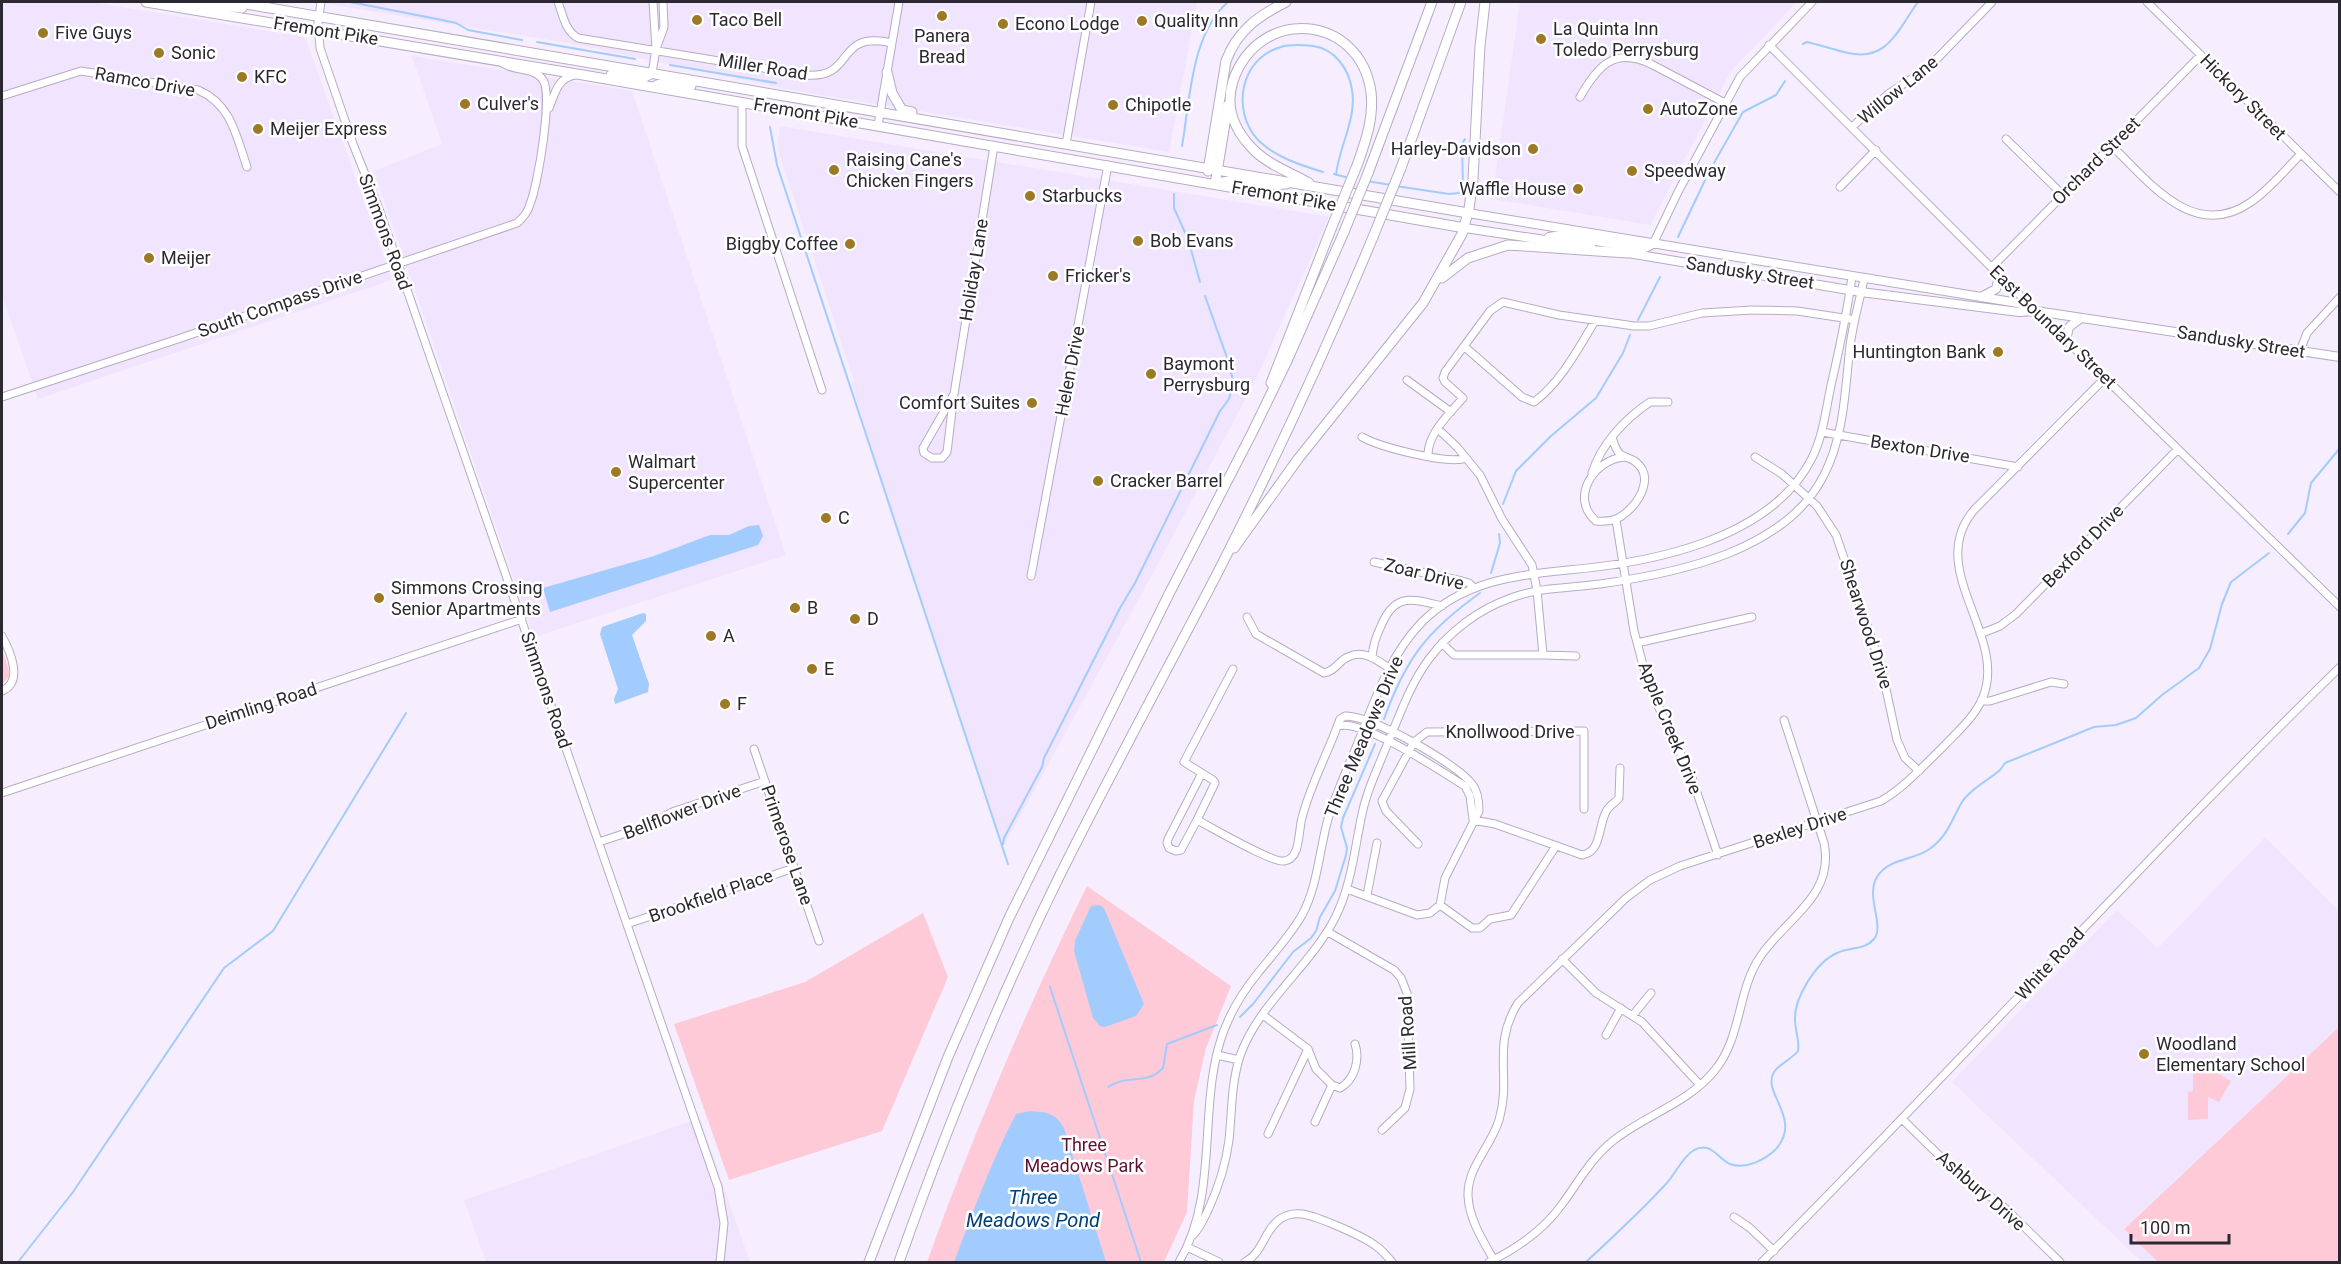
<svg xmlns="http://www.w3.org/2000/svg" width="2341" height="1264" font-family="Roboto,sans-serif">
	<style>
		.built { fill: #f1e4fe }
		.green { fill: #fecad7 }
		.water { fill: #a1ccfd }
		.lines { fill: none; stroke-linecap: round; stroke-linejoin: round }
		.stream { stroke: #a1ccfd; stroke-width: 2 }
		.minor-casing { stroke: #b7abc4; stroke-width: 9 }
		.major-casing { stroke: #b7abc4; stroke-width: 10 }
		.highway-casing { stroke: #b7abc4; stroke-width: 11 }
		.minor { stroke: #fff; stroke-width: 7 }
		.major { stroke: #fff; stroke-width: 8 }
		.highway { stroke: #fff; stroke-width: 9 }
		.highway-bridge-casing { stroke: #b7abc4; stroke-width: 11; stroke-linecap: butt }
		.highway-bridge { stroke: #fff; stroke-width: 9 }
		.poi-dot { fill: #9d7925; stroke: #fff; stroke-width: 2 }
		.labels { text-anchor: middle; stroke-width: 5; stroke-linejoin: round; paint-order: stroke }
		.poi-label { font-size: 18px; fill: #2c2831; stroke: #fff; text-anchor: start }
		.street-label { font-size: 18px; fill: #2c2831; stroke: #fff }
		.park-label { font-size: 18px; fill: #601130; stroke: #fff }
		.water-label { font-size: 20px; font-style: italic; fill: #003f78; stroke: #fff }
	</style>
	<rect width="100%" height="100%" fill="#f6eefe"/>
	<!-- built -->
	<path class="built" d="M 2,2 L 91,2 L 305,37 L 392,280 L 38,399 L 2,295 Z
		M 315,2 L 1197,2 L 1169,152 L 786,89 L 568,43 Z
		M 1520,2 L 1797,2 L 1731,71 L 1650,225 L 1492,199 Z
		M 412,56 L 632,91 L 786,555 L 534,637 L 374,171 L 442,144 Z
		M 780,126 L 1329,217 L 1256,379 L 1158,564 L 1003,847 L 878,469 L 851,382 L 854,381 L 779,153 L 778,141 Z
		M 2265,837 L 2339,911 L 2339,1027 L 2124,1228 L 2158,1262 L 2142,1262 L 1952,1082 L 2117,910 L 2158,948 Z
		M 700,1118 L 750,1262 L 486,1262 L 464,1200 Z"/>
	<!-- green -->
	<path class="green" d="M 2,649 L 9,670 L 9,677 L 2,684 Z
		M 1087,886 L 1231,986 L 1206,1048 L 1194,1101 L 1187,1212 L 1164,1262 L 927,1262 C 973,1134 1027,1008 1087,886 Z
		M 923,913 L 948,977 L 882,1131 L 729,1180 L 674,1024 L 805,982 Z
		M 2339,1027 L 2339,1262 L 2158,1262 L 2124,1229 Z
		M 2193,1069 L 2210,1069 L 2231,1081 L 2219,1102 L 2208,1097 L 2208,1119 L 2188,1120 L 2188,1092 L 2193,1091 Z"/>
	<!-- water -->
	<path class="water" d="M 759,525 L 763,536 L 758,545 L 550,612 L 543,588 L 654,556 L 710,535 L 729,535 L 749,526 Z
		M 643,613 L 646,614 L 646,621 L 632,635 L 649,684 L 648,692 L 615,704 L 614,699 L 618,689 L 600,634 L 602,627 Z
		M 1099,905 L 1104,908 L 1144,1004 L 1136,1016 L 1105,1027 L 1100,1026 L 1093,1018 L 1074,951 L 1075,941 L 1089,910 L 1091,906 Z
		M 1030,1111 C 1046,1112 1056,1113 1064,1128 L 1106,1262 L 954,1262 C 973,1212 991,1162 1016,1114 Z"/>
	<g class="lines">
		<!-- stream -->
		<path class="stream" d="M 350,2 L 442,20 L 456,23 L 468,30 L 522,40
			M 537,42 L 635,59
			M 1803,44 L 1807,42 C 1821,45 1834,50 1848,53 C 1888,62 1898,29 1918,2
			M 670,65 L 776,83
			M 770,127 L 777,165 L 1008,864
			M 1182,146 C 1190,100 1191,34 1228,2
			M 1714,163 L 1743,112 L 1776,95 L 1785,81
			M 1323,172 C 1300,165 1275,157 1258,140 C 1231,111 1240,58 1281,47 C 1290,44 1303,45 1313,46 C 1335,49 1349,69 1352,90 C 1357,119 1339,146 1336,175
			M 1334,174 L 1349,178
			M 1367,181 L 1391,185
			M 1396,186 L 1449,194 L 1459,193 L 1463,188 L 1462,144 L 1465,139
			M 1174,194 L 1174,208 L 1188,239 L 1200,282
			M 1678,237 L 1707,176
			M 1638,320 L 1660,277
			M 1503,504 L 1516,471 L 1551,436 L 1596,398 L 1623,353 L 1630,335
			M 2288,534 L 2305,513 L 2311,483 L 2340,448
			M 1491,573 L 1500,543 L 1499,534
			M 1384,719 C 1406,658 1427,631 1480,593
			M 1003,844 L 1004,838 L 1042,767 L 1044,758 L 1120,608 L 1135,583 L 1220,411 L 1229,399 L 1233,382 L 1230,366 L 1205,296
			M 1050,987 L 1141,1262
			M 1240,1017 L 1253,1004 L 1293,952 L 1311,938 L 1316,931 L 1320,917 L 1335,891 L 1346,855 L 1347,848 L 1341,827 L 1343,818 L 1375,744
			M 1108,1087 C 1127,1074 1146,1086 1163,1068 L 1167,1044 L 1217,1025
			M 18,1262 L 73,1192 L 224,968 L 273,931 L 406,713
			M 1586,1262 C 1613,1237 1640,1212 1665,1185 C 1675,1175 1682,1157 1694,1150 C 1711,1141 1717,1158 1730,1164 C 1745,1170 1765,1160 1776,1149 C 1803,1118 1761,1093 1774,1072 C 1779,1064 1792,1059 1798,1051 C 1800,1042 1795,1030 1795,1020 C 1794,998 1816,962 1837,953 C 1849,947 1865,950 1874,939 C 1885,926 1865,896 1877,877 C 1889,858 1911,861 1928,850 C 1947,838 1952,819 1962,802 C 1970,789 1989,780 2000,770 L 2005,763 L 2094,727 L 2116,725 L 2136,718 L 2162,695 L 2199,668 L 2210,649 L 2222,604 L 2231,582 L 2269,553"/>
		<defs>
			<path id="minor" d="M 321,2 L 318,23 L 320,48 L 353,144 L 379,209 L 718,1187 L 724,1223 L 720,1262
				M 558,2 C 563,15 565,31 578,38 L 806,75 C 857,79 833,30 892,43
				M 653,2 L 656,49
				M 2147,2 L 2340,192
				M 1769,45 L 1987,263 L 2340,607
				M 652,73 L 656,49 L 664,27 L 663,2
				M 2,96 L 81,71 L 198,90 C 231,104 236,135 247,167
				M 1580,97 C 1597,67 1614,46 1651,64 L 1725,103
				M 742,102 L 742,146 L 822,390
				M 549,108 C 555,94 557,78 575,75
				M 878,125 L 899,2
				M 1852,127 L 1888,94 L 1927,69 L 1992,2
				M 2006,139 L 2063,195
				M 1066,144 L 1091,2
				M 2112,146 C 2149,182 2194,242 2251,202 C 2270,189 2285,170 2301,154
				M 1840,187 L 1876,150
				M 1653,244 L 1679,190 L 1740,77 L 1812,2
				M 1992,267 L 2201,55
				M 1465,347 L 1522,397 L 1534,402 C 1561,382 1578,349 1595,321
				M 2300,351 L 2307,333 L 2340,297
				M 1407,380 L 1451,412
				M 954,394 L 947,452 L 942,458 L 932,458 L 924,453 L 923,448 L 954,394 L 994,146
				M 2,397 L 175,340 L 517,223 C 523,218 528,212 530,204 C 538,185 553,95 543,80 C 534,66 512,72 501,62
				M 1438,429 L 1457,447 L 1480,475 L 1502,519 L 1532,565 L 1537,590 L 1543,655 L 1454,655 L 1442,643
				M 1822,432 L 2018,467
				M 1362,437 C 1380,447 1448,465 1466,458
				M 1612,437 C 1614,443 1615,449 1620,454 C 1625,458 1632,458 1637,463 C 1652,476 1642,497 1630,509 C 1619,520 1611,522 1596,521 C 1569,498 1594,459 1625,457
				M 1428,456 C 1427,434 1450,413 1463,398 L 1445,382 L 1443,378 L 1445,372 L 1490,311 L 1503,302 L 1559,315 L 1634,326 L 1649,326 L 1702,313 L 1752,310 L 1797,311 L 1850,319
				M 1755,457 L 1782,474 L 1817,506 L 1836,535 L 1881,666 L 1897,740 L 1905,758 L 1919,771
				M 1592,473 C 1601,444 1626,418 1650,402 L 1668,402
				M 1616,520 L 1634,631 L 1643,665 L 1652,693 L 1692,778 L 1718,855
				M 1374,562 L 1462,581 L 1469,583 L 1474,588
				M 1031,576 L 1108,165
				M 1247,617 L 1256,634 L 1324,673 C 1336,671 1338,661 1348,657 C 1363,649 1377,660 1389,668
				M 1980,634 L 2000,626 L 2016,614 L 2178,449
				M 2,636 C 10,651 24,682 2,691
				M 1637,643 L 1752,617
				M 1543,655 L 1576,656
				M 1372,657 C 1373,646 1376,636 1381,626 C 1395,592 1412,599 1442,606
				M 1233,669 L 1184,762 L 1213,780 L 1215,783 L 1197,820 C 1211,827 1272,863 1284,861 C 1301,859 1298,831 1302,818 C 1310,785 1329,751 1340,719 L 1345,716 C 1371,715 1456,763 1472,784 C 1478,791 1479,801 1479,811 L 1445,878 L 1440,905 L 1430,913 L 1417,915 L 1347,889
				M 1981,701 L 1990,701 L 2051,682 L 2064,684
				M 1338,726 C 1362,718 1442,772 1465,786 L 1470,796 L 1473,819
				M 754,749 L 819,941
				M 2,793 L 522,619
				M 1197,820 L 1181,850 L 1176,851 L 1169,848 L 1167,843 L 1168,839 L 1202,773
				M 1473,820 L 1495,824 L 1582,855 C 1602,852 1598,826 1606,812 C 1608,806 1615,803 1619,798 L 1620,768
				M 599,842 L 650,825 L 672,812 L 765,781
				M 1418,844 L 1386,811 L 1382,801 L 1414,742 L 1427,732 L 1584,731 L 1584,809
				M 1367,895 L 1377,843
				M 1440,905 L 1472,928 L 1480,928 L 1490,919 L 1511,915 L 1556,846
				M 627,924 L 794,868
				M 1328,932 L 1394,970 L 1401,978 L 1407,993 L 1410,1089 L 1405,1108 L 1382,1130
				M 1562,959 L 1596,993 L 1642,1022 L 1700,1085
				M 1263,1015 L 1308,1049 L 1316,1069 L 1332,1085
				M 1633,1015 L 1651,993
				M 1606,1035 L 1621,1008
				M 1217,1055 L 1239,1060
				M 1902,1119 L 1948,1164 L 2005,1208 L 2060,1262
				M 1315,1122 L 1332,1085 L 1340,1088 C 1355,1080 1360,1059 1355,1044
				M 1268,1134 L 1308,1049
				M 1734,1217 L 1750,1228 L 1774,1251
				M 1193,1235 C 1201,1227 1204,1218 1209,1208 C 1219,1186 1226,1163 1229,1140 C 1232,1112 1231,1084 1240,1056 C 1258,1004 1309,968 1335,918 C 1351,886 1354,853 1361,819 C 1366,791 1379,766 1389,740 C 1401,712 1411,683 1429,659 C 1450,631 1479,609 1511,598 C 1540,587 1570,588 1600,584 C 1678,573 1786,551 1824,475 C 1843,438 1845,395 1849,355 C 1851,329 1859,304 1864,279
				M 1187,1247 L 1219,1262
				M 1494,1260 C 1483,1241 1469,1219 1468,1196 C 1467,1167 1491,1147 1499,1120 C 1512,1077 1491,1046 1518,1003 L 1626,898 L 1650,880 L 1680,866 L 1881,801 C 1905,787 1923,766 1943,747 C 1957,732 1975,717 1983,697 C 2008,635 1924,569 1974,510 L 2105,378
				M 1179,1262 C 1217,1198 1200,1119 1218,1049 C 1225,1022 1240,995 1258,973 C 1273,954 1290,936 1302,915 C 1318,885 1319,851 1328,819 C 1336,794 1347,769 1357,745 C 1374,702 1389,656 1422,622 C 1462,582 1514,575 1568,570 C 1650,563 1771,540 1812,458 C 1824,434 1826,407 1832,381 C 1840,346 1847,312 1852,277
				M 1245,1262 C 1263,1253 1264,1230 1280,1219 C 1286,1215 1294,1213 1302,1214 C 1317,1216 1363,1236 1376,1246 C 1382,1250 1387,1256 1392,1262
				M 1489,1262 C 1518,1248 1544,1230 1563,1203 C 1579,1181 1592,1157 1614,1140 C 1646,1115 1690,1102 1715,1070 C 1742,1037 1737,991 1760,957 C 1786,918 1835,896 1824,843 L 1784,720
				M 1762,1262 C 1957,1066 2142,861 2340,667"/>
			<path id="major" d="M 1468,213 L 2018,303 L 2033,310
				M 1465,228 L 1591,247
				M 1549,237 L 1561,235 L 1636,248 L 1645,248 L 1651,245
				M 1622,252 L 1861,292 L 2019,312 L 2036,311 L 2340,357
				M 1981,297 L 1996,289 L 1998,281 L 1996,272
				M 2066,340 L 2069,327 L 2081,318"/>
			<path id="highway" d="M 146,2 L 583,75 L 1465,228
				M 184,2 L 242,8
				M 234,2 L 1468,213
				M 887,72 L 892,93 L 902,110 L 912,112
				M 611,75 L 643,78 L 652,73
				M 657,85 L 666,83 L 691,86
				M 1228,105 L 1215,184 C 1238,176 1261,187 1286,184
				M 1401,168 L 1461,2
				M 1208,171 L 1226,61 C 1237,31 1258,16 1286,2
				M 1368,173 L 1432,2
				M 1309,183 C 1290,172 1266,164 1251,147 C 1234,129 1225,106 1233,81 C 1259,5 1360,14 1371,92 C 1374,117 1366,140 1358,163
				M 1442,278 L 1468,258 L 1508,245 L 1627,253
				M 1271,383 L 1331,229
				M 1234,548 L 1298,459 L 1423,303 L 1462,234 L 1469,209 L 1473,179 L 1480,46 L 1485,2
				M 869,1262 L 948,1057 L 1009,918 L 1169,594 L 1252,433 L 1287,361 L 1344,232
				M 899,1262 C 945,1132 997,1003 1058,879 C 1109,776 1165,674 1218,572 C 1274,462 1326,350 1373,237"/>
		</defs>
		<!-- minor casing -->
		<use href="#minor" class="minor-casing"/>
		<!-- major casing -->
		<use href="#major" class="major-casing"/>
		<!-- highway casing -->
		<use href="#highway" class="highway-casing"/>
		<!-- minor -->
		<use href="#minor" class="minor"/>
		<!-- major -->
		<use href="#major" class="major"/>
		<!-- highway -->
		<use href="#highway" class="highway"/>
		<defs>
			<path id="highway-bridge" d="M 1331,229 L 1358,163
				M 1344,232 L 1368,173
				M 1373,237 L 1401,168"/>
		</defs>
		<!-- highway-bridge casing -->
		<use href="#highway-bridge" class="highway-bridge-casing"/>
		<!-- highway-bridge -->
		<use href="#highway-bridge" class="highway-bridge"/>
	</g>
	<!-- markers -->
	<g class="poi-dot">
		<circle cx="942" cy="16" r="6"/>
		<circle cx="697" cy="20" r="6"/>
		<circle cx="1142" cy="21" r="6"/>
		<circle cx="1003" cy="24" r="6"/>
		<circle cx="43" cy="33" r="6"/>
		<circle cx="1541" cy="39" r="6"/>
		<circle cx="159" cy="53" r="6"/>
		<circle cx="242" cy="77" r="6"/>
		<circle cx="465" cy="104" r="6"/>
		<circle cx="1113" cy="105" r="6"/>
		<circle cx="1648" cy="109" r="6"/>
		<circle cx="258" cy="129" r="6"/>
		<circle cx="1533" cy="149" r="6"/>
		<circle cx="834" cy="170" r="6"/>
		<circle cx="1632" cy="171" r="6"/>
		<circle cx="1578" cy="189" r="6"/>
		<circle cx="1030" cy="196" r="6"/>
		<circle cx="1138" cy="241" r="6"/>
		<circle cx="850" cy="244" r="6"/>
		<circle cx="149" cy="258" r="6"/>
		<circle cx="1053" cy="276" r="6"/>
		<circle cx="1998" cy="352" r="6"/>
		<circle cx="1151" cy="374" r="6"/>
		<circle cx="1032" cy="403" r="6"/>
		<circle cx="616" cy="472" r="6"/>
		<circle cx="1098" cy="481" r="6"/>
		<circle cx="826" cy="518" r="6"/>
		<circle cx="379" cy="598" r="6"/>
		<circle cx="795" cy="608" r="6"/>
		<circle cx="855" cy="619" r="6"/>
		<circle cx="711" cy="636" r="6"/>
		<circle cx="812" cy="669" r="6"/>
		<circle cx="725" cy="704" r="6"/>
		<circle cx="2144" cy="1054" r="6"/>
	</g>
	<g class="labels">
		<!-- poi labels -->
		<g class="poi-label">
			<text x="709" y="26">Taco Bell</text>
			<text x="1154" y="27">Quality Inn</text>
			<text x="1015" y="30">Econo Lodge</text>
			<text x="1553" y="35">La Quinta Inn<tspan x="1553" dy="21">Toledo Perrysburg</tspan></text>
			<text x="55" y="39">Five Guys</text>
			<text x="942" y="42" text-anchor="middle">Panera<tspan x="942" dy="21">Bread</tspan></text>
			<text x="171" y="59">Sonic</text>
			<text x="254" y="83">KFC</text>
			<text x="477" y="110">Culver's</text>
			<text x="1125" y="111">Chipotle</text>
			<text x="1660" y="115">AutoZone</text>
			<text x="270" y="135">Meijer Express</text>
			<text x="1521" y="155" text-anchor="end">Harley-Davidson</text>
			<text x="846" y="166">Raising Cane's<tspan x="846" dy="21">Chicken Fingers</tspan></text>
			<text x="1644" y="177">Speedway</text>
			<text x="1566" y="195" text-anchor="end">Waffle House</text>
			<text x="1042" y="202">Starbucks</text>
			<text x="1150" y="247">Bob Evans</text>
			<text x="838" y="250" text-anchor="end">Biggby Coffee</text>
			<text x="161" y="264">Meijer</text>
			<text x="1065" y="282">Fricker's</text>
			<text x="1986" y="358" text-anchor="end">Huntington Bank</text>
			<text x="1163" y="370">Baymont<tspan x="1163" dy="21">Perrysburg</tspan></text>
			<text x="1020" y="409" text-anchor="end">Comfort Suites</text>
			<text x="628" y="468">Walmart<tspan x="628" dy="21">Supercenter</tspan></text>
			<text x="1110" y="487">Cracker Barrel</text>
			<text x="838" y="524">C</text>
			<text x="391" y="594">Simmons Crossing<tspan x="391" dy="21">Senior Apartments</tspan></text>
			<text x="807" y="614">B</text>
			<text x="867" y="625">D</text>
			<text x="723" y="642">A</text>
			<text x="824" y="675">E</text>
			<text x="737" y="710">F</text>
			<text x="2156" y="1050">Woodland<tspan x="2156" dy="21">Elementary School</tspan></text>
		</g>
		<!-- street labels -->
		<g class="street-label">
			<text transform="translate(326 31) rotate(9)" y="6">Fremont Pike</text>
			<text transform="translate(763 67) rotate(9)" y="6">Miller Road</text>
			<text transform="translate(145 82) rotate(10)" y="6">Ramco Drive</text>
			<text transform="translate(1898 90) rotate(-39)" y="6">Willow Lane</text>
			<text transform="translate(2243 97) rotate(45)" y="6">Hickory Street</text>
			<text transform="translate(806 113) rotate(10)" y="6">Fremont Pike</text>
			<text transform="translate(2096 161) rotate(-45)" y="6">Orchard Street</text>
			<text transform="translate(1284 196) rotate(10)" y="6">Fremont Pike</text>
			<text transform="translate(385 232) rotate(70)" y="6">Simmons Road</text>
			<text transform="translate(974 270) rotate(-81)" y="6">Holiday Lane</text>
			<text transform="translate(1750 273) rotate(9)" y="6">Sandusky Street</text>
			<text transform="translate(280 304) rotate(-19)" y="6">South Compass Drive</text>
			<text transform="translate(2053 327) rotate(44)" y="6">East Boundary Street</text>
			<text transform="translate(2241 342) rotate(9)" y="6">Sandusky Street</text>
			<text transform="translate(1070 371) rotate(-79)" y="6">Helen Drive</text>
			<text transform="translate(1920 449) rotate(9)" y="6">Bexton Drive</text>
			<text transform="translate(2083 546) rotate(-46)" y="6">Bexford Drive</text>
			<text transform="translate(1424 574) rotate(14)" y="6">Zoar Drive</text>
			<text transform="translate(1866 624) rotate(72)" y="6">Shearwood Drive</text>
			<text transform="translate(546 690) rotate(71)" y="6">Simmons Road</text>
			<text transform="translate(261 706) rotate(-18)" y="6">Deimling Road</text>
			<text transform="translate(1670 728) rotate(68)" y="6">Apple Creek Drive</text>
			<text x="1510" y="738">Knollwood Drive</text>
			<text transform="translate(1364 737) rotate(-67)" y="6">Three Meadows Drive</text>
			<text transform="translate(682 812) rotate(-21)" y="6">Bellflower Drive</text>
			<text transform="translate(1800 828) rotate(-18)" y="6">Bexley Drive</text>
			<text transform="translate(787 845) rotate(71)" y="6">Primerose Lane</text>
			<text transform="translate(711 896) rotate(-19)" y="6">Brookfield Place</text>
			<text transform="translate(2050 964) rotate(-47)" y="6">White Road</text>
			<text transform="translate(1408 1033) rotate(-94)" y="6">Mill Road</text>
			<text transform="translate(1981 1191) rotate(41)" y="6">Ashbury Drive</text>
		</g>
		<!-- park labels -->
		<g class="park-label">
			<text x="1084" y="1151">Three<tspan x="1084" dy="21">Meadows Park</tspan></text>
		</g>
		<!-- water labels -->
		<g class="water-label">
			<text x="1033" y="1204">Three<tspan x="1033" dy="23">Meadows Pond</tspan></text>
		</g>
	</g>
	<!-- border -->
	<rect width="2341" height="1264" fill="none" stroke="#2c2831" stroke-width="6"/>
	<!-- scale -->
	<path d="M2131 1234v9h98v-9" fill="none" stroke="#2c2831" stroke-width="3"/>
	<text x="2140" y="1234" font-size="18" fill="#2c2831" stroke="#ffffff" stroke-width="4.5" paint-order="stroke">100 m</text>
</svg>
